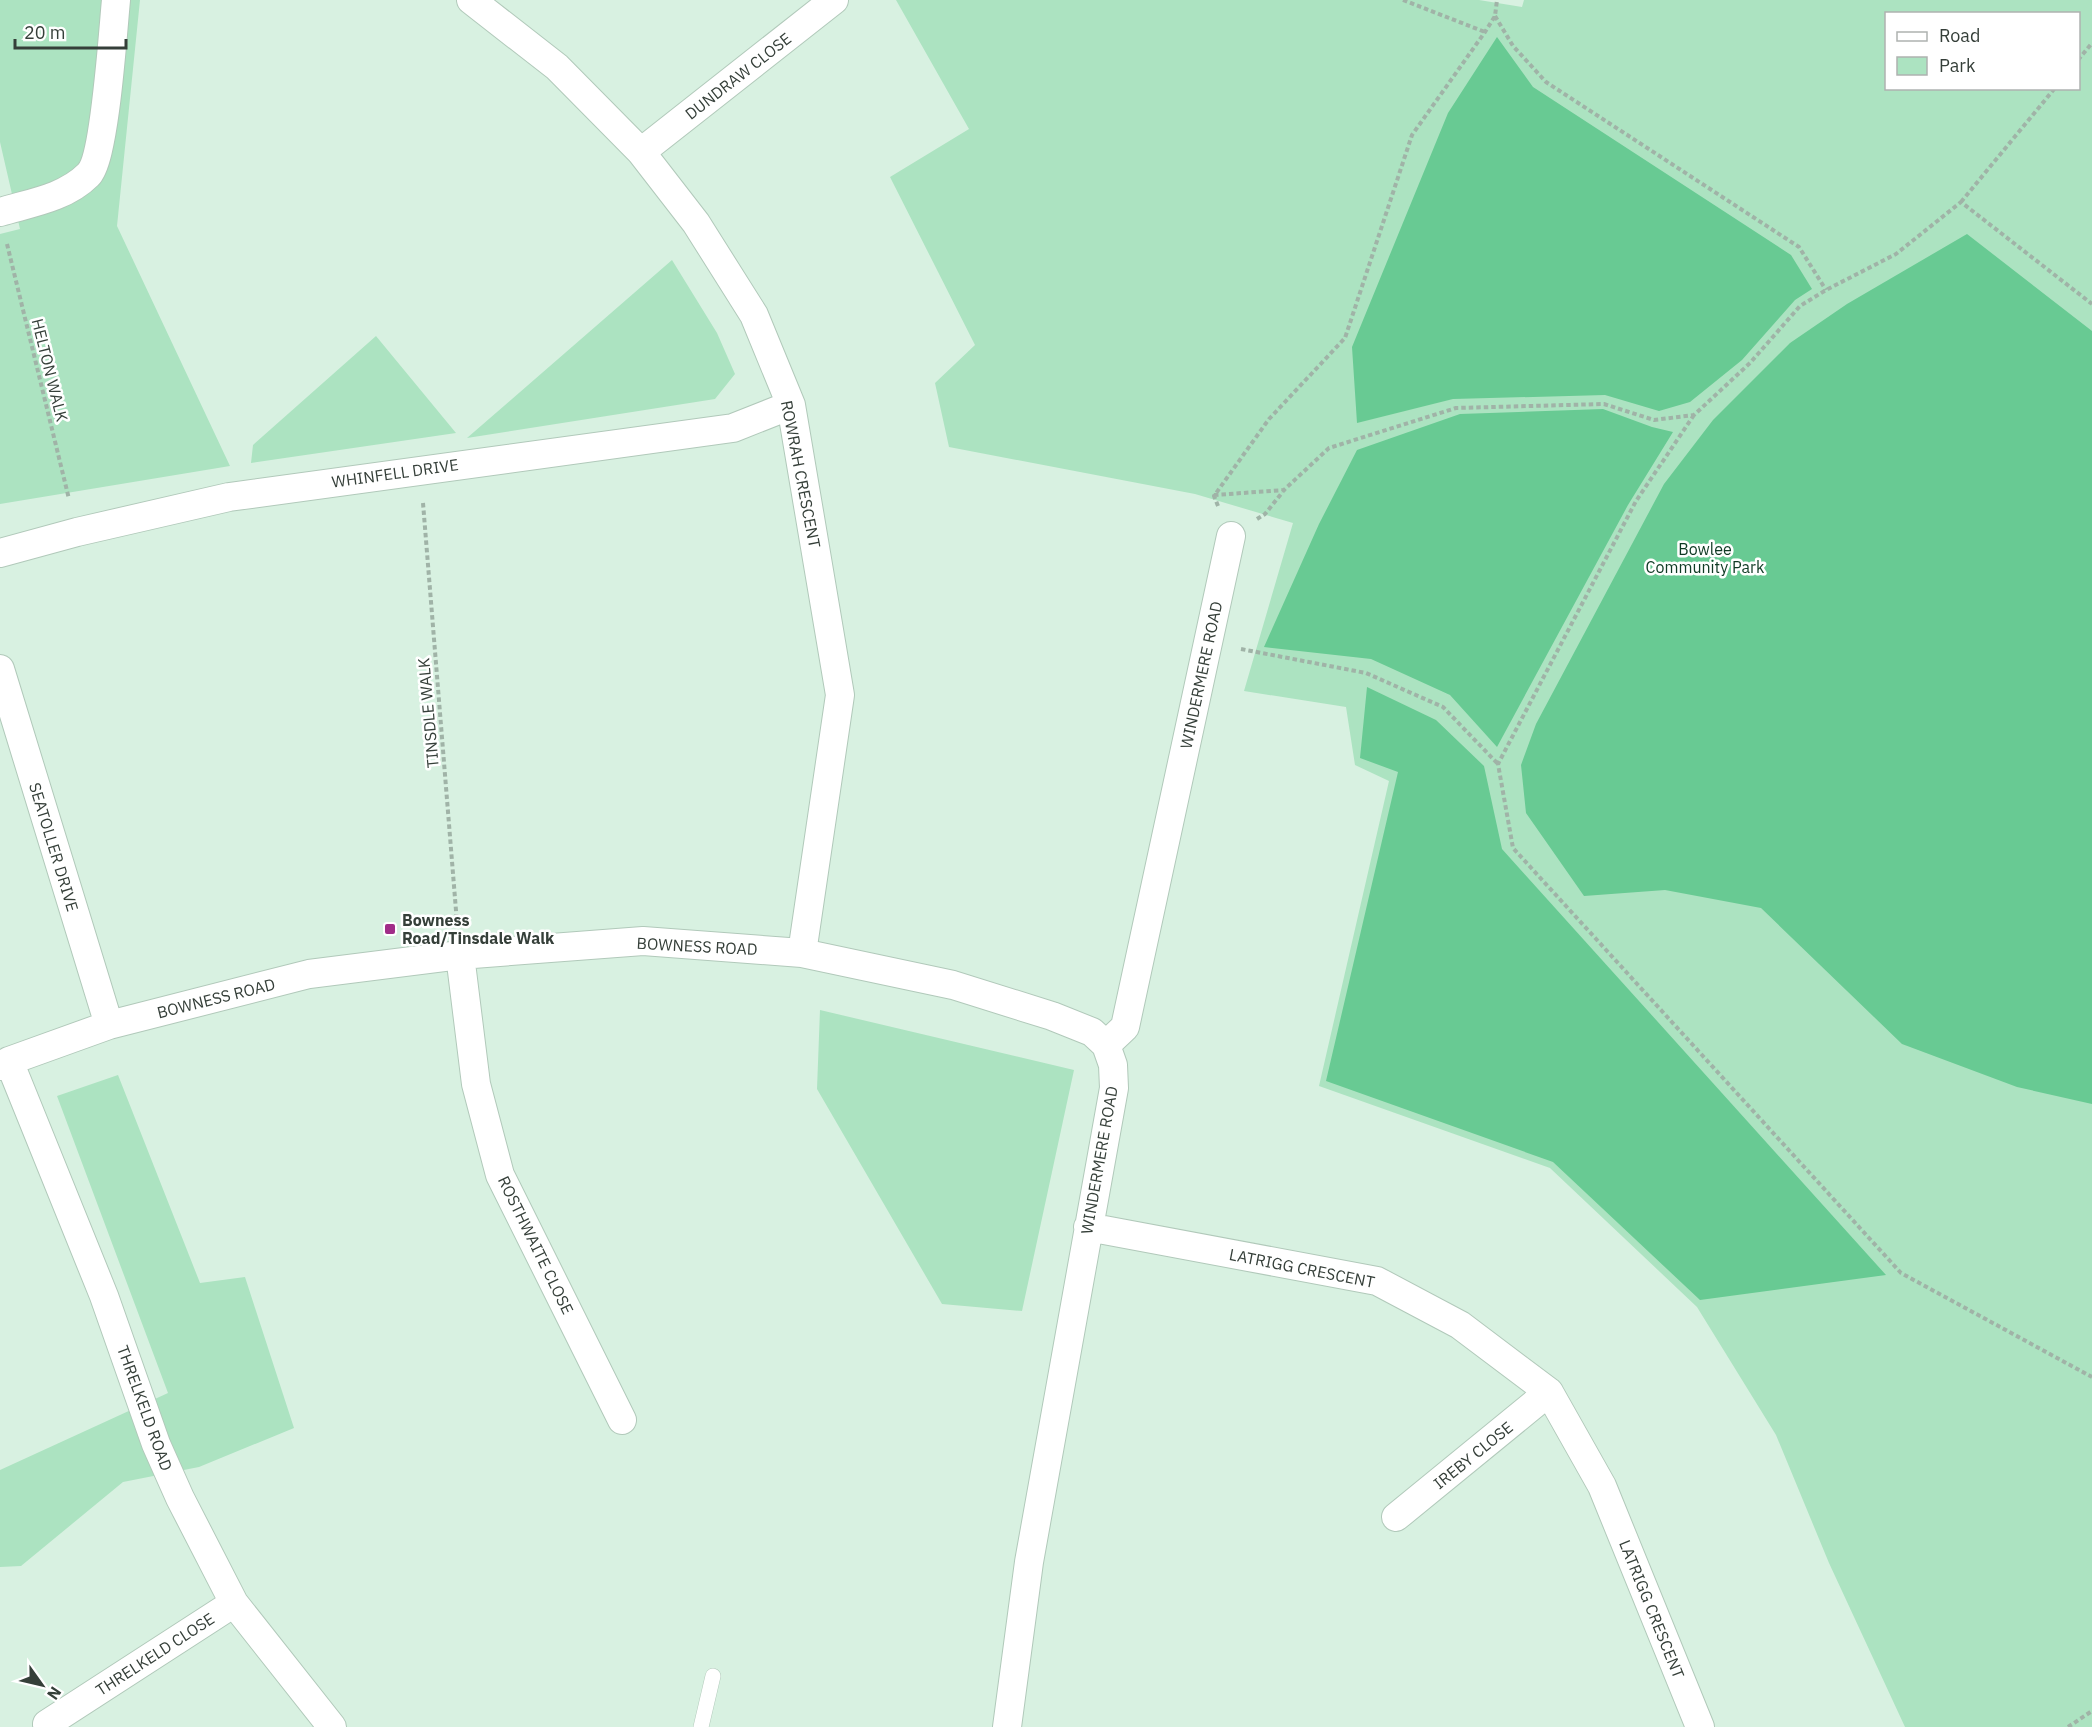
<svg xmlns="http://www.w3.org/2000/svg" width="2092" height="1727" font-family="'IBM Plex Sans',sans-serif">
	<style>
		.green { fill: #ace3c1; fill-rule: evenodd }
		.forest { fill: #68ca93 }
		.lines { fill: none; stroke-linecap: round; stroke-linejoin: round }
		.service-casing { stroke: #b1c9ba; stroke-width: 16 }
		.minor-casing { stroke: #b1c9ba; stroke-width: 30 }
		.path { stroke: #a0b3a7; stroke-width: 4; stroke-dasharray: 4.5 3; stroke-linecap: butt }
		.service { stroke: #fff; stroke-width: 15 }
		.minor { stroke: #fff; stroke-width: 28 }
		.poi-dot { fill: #a12d88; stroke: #fff; stroke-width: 2 }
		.labels { text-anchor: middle; stroke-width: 5; stroke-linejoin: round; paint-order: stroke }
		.street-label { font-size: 16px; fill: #353f39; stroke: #fff }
		.park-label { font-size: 16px; fill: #0f3a24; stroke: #fff }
		.poi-label { font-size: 16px; font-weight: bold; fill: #353f39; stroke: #fff; text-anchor: start }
	</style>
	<rect width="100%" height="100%" fill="#d8f1e1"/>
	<!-- green -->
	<path class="green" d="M 0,0 L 140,0 L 117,226 L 230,466 L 0,504 L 0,234 L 20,229 L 0,142 Z
		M 896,0 L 1479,0 L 1522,7 L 1524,0 L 2092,0 L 2092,1727 L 1905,1727 L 1829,1563 L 1776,1435 L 1697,1307 L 1550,1168 L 1319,1086 L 1389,781 L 1355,765 L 1346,707 L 1244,691 L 1293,523 L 1195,494 L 949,447 L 935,383 L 975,345 L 890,177 L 969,129 ZM 1886,14 L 2078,14 L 2078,88 L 1886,88 Z
		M 672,260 L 717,333 L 735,374 L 715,399 L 467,438 Z
		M 376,336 L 456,433 L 251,463 L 253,445 Z
		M 820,1010 L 1074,1070 L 1022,1311 L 942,1304 L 817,1089 Z
		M 118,1075 L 200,1283 L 245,1277 L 294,1428 L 199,1467 L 123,1482 L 21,1566 L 0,1567 L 0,1470 L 168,1393 L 57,1096 Z"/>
	<!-- forest -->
	<path class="forest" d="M 1497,37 L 1533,87 L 1791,255 L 1812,289 L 1795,300 L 1742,360 L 1690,402 L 1659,411 L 1605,395 L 1453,399 L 1357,423 L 1352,347 L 1448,113 Z
		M 1967,234 L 2092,331 L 2092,1104 L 2017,1087 L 1902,1044 L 1761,908 L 1665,890 L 1584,896 L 1526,813 L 1521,765 L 1536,724 L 1664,484 L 1713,420 L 1790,343 L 1847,304 Z
		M 1603,409 L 1652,427 L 1673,432 L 1628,505 L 1497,747 L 1450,695 L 1371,659 L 1264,647 L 1319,524 L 1357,450 L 1460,414 Z
		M 1367,687 L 1436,720 L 1484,766 L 1502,849 L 1886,1275 L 1700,1300 L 1553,1162 L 1326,1081 L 1398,772 L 1360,758 Z"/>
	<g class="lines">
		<defs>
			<path id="service" d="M 701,1727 L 713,1676"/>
			<path id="minor" d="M 471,0 L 557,67 L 641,152 L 696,223 L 754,315 L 791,405 L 840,695 L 802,953
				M 641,152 L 834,0
				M 0,212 C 30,203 65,198 88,175 C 105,159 113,30 116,0
				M 0,553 L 77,532 L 229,497 L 733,428 L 791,405
				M 0,669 L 109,1025
				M 460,955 L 476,1084 L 500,1175 L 622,1420
				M 1106,1045 L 1125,1027 L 1231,536
				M 9,1061 L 104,1296 L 156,1444 L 180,1498 L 234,1603 L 332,1727
				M 0,1066 L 9,1061 L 109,1025 L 309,974 L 460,955 L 643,941 L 802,953 L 953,985 L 1052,1016 L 1092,1032 L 1106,1045
				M 1088,1227 L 1377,1281 L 1460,1325 L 1549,1392 L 1602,1486 L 1700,1727
				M 1396,1517 L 1549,1392
				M 47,1724 L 234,1603
				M 1007,1727 L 1029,1562 L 1114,1088 L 1113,1065 L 1106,1045"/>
		</defs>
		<!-- service casing -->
		<use href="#service" class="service-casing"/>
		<!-- minor casing -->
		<use href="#minor" class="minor-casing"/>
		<!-- path -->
		<path class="path" d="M 1403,0 L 1485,32
			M 1495,16 L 1513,46 L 1546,82 L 1799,247 L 1826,290
			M 2078,60 L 2092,43
			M 1961,202 L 2055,88
			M 7,244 L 69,499
			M 1694,415 L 1636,501 L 1498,764 L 1513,848 L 1901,1273 L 2092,1377
			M 1214,495 L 1285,490
			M 423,503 L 457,923
			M 1218,506 L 1214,496 L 1269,419 L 1345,338 L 1412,135 L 1485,32 L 1495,16 L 1497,0
			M 1257,519 L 1265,514 L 1285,489 L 1329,448 L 1456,408 L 1604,404 L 1654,420 L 1694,415 L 1750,363 L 1800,306 L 1826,290 L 1896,254 L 1961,202 L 2092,304
			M 1241,649 L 1366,673 L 1443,707 L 1498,764
			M 2068,1727 L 2092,1711"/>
		<!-- service -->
		<use href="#service" class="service"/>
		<!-- minor -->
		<use href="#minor" class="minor"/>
	</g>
	<!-- markers -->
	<rect class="poi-dot" x="384" y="923" width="12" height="12" rx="3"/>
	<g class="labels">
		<!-- street labels -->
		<g class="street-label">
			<text transform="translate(738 76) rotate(-38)" y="6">DUNDRAW CLOSE</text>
			<text transform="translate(50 370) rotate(76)" y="6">HELTON WALK</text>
			<text transform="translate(395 473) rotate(-8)" y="6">WHINFELL DRIVE</text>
			<text transform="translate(801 474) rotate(79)" y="6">ROWRAH CRESCENT</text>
			<text transform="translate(1201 675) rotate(-78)" y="6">WINDERMERE ROAD</text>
			<text transform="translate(428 713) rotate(-95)" y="6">TINSDLE WALK</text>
			<text transform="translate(54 847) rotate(73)" y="6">SEATOLLER DRIVE</text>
			<text transform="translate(697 946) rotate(3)" y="6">BOWNESS ROAD</text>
			<text transform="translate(216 998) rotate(-14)" y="6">BOWNESS ROAD</text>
			<text transform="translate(1099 1160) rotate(-80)" y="6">WINDERMERE ROAD</text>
			<text transform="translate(536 1245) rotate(64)" y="6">ROSTHWAITE CLOSE</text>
			<text transform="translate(1302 1268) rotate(11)" y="6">LATRIGG CRESCENT</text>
			<text transform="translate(145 1408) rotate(70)" y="6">THRELKELD ROAD</text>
			<text transform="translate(1473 1455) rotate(-39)" y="6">IREBY CLOSE</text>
			<text transform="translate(1652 1609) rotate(68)" y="6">LATRIGG CRESCENT</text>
			<text transform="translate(155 1654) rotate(-33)" y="6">THRELKELD CLOSE</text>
		</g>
		<!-- park labels -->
		<g class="park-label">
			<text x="1705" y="555">Bowlee<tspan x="1705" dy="18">Community Park</tspan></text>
		</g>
		<!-- poi labels -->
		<g class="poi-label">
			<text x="402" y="926">Bowness<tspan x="402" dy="18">Road/Tinsdale Walk</tspan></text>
		</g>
	</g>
	<!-- legend -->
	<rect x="1885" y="12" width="195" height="78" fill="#ffffff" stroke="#aeb2b0" stroke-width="1.5"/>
	<rect x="1897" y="32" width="30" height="9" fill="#ffffff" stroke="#aeb2b0" stroke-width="1.5"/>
	<text x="1939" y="42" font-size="18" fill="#353f39">Road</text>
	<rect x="1897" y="57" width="30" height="18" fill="#ace3c1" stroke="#aeb2b0" stroke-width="1.5"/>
	<text x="1939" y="72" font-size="18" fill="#353f39">Park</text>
	<!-- north arrow -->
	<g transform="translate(42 1685) rotate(124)" stroke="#ffffff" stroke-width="4.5" paint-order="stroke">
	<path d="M0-4.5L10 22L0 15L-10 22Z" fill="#353f39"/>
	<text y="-9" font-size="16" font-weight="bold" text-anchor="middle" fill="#353f39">N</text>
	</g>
	<!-- scale -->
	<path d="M15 39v9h111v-9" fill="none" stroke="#353f39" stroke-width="3"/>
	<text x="24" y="39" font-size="18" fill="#353f39" stroke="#ffffff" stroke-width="4.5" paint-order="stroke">20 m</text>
</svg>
